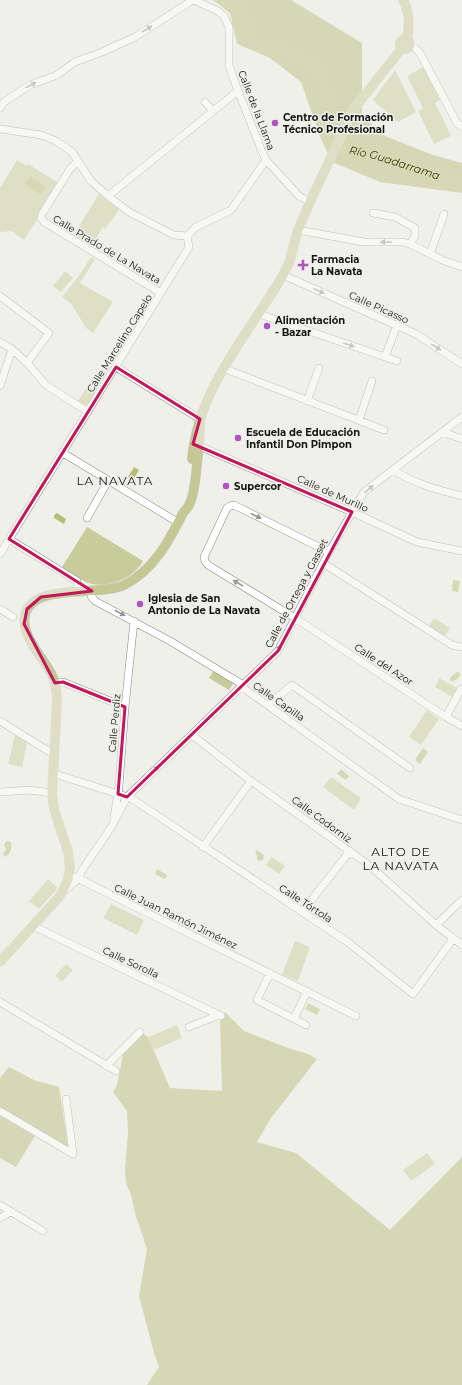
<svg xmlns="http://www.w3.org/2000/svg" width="462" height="1385" font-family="Montserrat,sans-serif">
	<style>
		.green { fill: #c8cc9b }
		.forest { fill: #b5b976 }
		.water { fill: #b7bc78 }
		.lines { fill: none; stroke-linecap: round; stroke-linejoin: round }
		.river { stroke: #b7bc78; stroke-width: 11 }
		.minor-casing { stroke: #898a84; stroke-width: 8 }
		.major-casing { stroke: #cbcbcb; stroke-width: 10 }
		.minor { stroke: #fff; stroke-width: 7 }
		.major { stroke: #c5c895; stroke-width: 9 }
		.oneway { fill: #959594 }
		.marked { fill: none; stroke: #c2185b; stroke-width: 3; stroke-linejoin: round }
		.poi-dot { fill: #af53be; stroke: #f0f0ea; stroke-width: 1.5 }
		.labels { text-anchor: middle; stroke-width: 3; stroke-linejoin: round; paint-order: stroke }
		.street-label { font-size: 10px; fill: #131311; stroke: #f0f0ea }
		.poi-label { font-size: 10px; font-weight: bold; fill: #131311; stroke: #f0f0ea; text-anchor: start }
		.water-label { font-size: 11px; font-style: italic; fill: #3b3d07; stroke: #f0f0ea }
		.quarter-label { font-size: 12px; letter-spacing: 1px; fill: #131311; stroke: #f0f0ea }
	</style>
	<rect width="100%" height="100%" fill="#f0f0ea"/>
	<!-- green -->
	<path class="green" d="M 423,67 L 440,100 L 435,103 L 451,136 L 434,144 L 418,111 L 423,108 L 407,76 Z
		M 395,70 L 416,112 L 398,122 L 373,100 Z
		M 17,160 L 27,166 L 28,164 L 57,182 L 38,213 L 37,220 L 24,240 L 12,231 L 0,232 L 0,188 Z
		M 99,194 L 119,210 L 105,229 L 103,227 L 91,247 L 73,236 Z
		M 91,257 L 95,259 L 80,283 L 113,302 L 93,333 L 86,328 L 72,305 L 62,297 L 81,273 Z
		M 65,271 L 73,278 L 61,292 L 53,286 Z
		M 87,387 L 96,392 L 86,406 L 78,401 Z
		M 87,527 L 143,561 C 135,577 110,588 92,584 C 81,581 71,573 62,567 Z
		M 434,618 L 450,628 L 445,636 L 429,626 Z
		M 214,670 L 234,682 L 229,690 L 209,678 Z
		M 439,678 L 457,688 L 452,697 L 435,687 Z
		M 427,710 L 439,719 L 421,745 L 409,737 Z
		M 15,735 L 27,742 L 22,767 L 8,764 Z
		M 331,777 L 361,798 L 354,810 L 323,787 Z
		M 272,857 L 285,866 L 279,874 L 266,865 Z
		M 48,879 L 58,888 L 39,909 L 29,901 Z
		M 111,904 L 144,920 L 137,935 L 103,918 Z
		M 295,941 L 310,947 L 298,981 L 282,975 Z
		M 66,964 L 73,970 L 62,982 L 55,976 Z
		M 177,1025 L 182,1038 L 154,1050 L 148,1037 Z
		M 427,1153 L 435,1164 L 411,1181 L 403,1170 Z"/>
	<!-- forest -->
	<path class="forest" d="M 213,0 L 291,0 L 362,43 L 362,115 L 385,136 L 433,155 L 462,163 L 462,193 L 380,182 L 332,162 L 321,139 L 301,82 L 270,58 L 237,44 L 230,13 Z
		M 225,1012 L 244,1031 L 288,1048 L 308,1054 L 317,1059 L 271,1118 L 257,1142 L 296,1153 L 390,1230 L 462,1157 L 462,1385 L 147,1385 L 159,1367 L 154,1353 L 139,1296 L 147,1249 L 135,1213 L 131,1195 L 126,1183 L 125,1169 L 128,1133 L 127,1111 L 113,1092 L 117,1085 L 123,1054 L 142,1033 L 148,1037 L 170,1088 L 222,1091 L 220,1021 Z
		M 9,1067 L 34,1080 L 59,1087 L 68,1146 L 66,1146 L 0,1107 L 0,1078 Z
		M 0,1116 L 35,1136 L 16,1167 L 0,1158 Z"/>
	<!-- water -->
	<path class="water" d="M 30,176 L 46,187 L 40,195 L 25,184 Z
		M 134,467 L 139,470 L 133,480 L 128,477 Z
		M 57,513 L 66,519 L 64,524 L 54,518 L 54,515 Z
		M 453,580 L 460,581 L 458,592 L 452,591 Z
		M 457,672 L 460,673 L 460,676 L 454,681 L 452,682 L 450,680 L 450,678 Z
		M 423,748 L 428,752 L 420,764 L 415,760 Z
		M 341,769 L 349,776 L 346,780 L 337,774 Z
		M 7,841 L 11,842 C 12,848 11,854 5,857 L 3,854 L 6,849 L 4,844 Z
		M 257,850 L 264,855 L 263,860 L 259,861 L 257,859 L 257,855 L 255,853 Z
		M 157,869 L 167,875 L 165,879 L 155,874 Z
		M 308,1003 L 320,1009 L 317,1015 L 305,1009 Z"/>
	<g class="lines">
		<!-- river -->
		<path class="river" id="s1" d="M 230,0 C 247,11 249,17 249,36 L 259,45 L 274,46 L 305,59 L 322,73 L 329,101 L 328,125 L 333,139 L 347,149 L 375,155 L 452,180 L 462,182"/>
		<defs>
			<path id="minor" d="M 194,0 L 218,11 L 224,16 L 229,27 L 229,65 L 238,91 L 263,154 L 266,160 L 299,196 L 310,202
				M 410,45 L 414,47 L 420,53 L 457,123 L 462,127
				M 205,102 L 213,111
				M 0,108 L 4,102 L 30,85 L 57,75 L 75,62 L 102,52 L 135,37 L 193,0
				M 1,129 L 41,135 L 56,141 L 72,152 L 91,181 L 108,196 L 129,212 L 174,235 L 187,236
				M 78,161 L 70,169 L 42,214 L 41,218 L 44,222 L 161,293
				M 108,196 L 238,91
				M 373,213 L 395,217 L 415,228 L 415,236 L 410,244
				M 298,230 L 364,242 L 403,242 L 410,244 L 442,260 L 462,267
				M 430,254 L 444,214
				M 283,275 L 416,334 L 462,364
				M 0,296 L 49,333 L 27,363
				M 259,314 L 385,357 L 397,325
				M 0,342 L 12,349 L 27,363 L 46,385 L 88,412
				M 385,357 L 397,361
				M 116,367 L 200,419
				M 223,368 L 384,430
				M 0,386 L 12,349
				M 307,401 L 319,368
				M 359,420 L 372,381
				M 442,432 L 462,439
				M 199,446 L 352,512 L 417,542 L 462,551
				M 63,453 L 179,523
				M 393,470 C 415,484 438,490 462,496
				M 87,518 L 108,481
				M 9,539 L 77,581 L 79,592
				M 329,552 L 234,505 L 230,506 L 227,508 L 204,557 L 205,561 L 208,565 L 295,618 L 446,717 L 462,726
				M 0,554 L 189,247 L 187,236 L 196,227 L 231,210 L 266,160
				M 323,563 L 452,645 L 462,647
				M 91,591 L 91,596 L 95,601 L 170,641 L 240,683 L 242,687 L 399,799 L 462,820
				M 0,609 L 13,617
				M 55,683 L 63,682 L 125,707
				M 268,705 L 292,685 L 410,768
				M 446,717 L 461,689 L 462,690
				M 0,721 L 53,754
				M 192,735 L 251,781 L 369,865 L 436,925 L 462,945
				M 52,773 L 131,798 L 349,943 L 413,994 L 453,939
				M 0,792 L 29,790 L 52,793
				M 114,818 L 119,786 L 125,707 L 134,621
				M 203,847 L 251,781
				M 75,877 L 356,1016
				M 64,891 L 78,879 L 81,872 L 112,826 L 127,797 L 278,651 L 329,552 L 364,492 L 462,417
				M 302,912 L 350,851
				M 436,925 L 462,900
				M 33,926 L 221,1016
				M 270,973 L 257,1000 L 306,1025
				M 0,1002 L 116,1071
				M 294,1019 L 307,991
				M 189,1027 L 219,1015
				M 106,1066 L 140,1032
				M 66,1099 L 73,1154
				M 0,1111 L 73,1154
				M 0,1205 L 43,1231
				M 0,1218 L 10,1212"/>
			<path id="major" d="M 403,0 C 410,13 410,25 407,39
				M400 44a5 5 0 1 1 10 0a5 5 0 1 1-10 0Z
				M 192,459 C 198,388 249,334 283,275 L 289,263 L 298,230 L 310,202 L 353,110 L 402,48
				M 0,962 L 59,897 L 63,891 L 68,879 L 70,868 L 68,852 L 54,809 L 52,793 L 57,701 C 57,692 56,685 53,677 C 45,659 20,636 25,615 C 33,582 100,597 124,585 C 154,570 169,541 183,513 C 185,510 189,507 190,503 C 194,494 195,483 196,474 C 198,455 200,437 200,419"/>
		</defs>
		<!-- minor casing -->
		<use href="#minor" class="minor-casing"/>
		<!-- major casing -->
		<use href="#major" class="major-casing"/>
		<!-- minor -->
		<use href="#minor" class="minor"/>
		<!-- major -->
		<use href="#major" class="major"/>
	</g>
	<!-- one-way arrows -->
	<defs><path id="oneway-solid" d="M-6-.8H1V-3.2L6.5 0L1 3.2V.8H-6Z"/></defs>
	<g class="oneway">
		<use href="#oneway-solid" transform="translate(147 29) rotate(-32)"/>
		<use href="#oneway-solid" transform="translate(31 85) rotate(-27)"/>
		<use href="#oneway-solid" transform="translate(386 242) rotate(-180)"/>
		<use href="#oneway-solid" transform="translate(319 291) rotate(24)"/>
		<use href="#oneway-solid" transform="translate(349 345) rotate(19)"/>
		<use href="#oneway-solid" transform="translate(436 347) rotate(32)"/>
		<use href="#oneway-solid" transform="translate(369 489) rotate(-39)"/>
		<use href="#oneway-solid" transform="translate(256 516) rotate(26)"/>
		<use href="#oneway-solid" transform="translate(238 583) rotate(-149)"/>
		<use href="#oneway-solid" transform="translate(120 613) rotate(28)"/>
		<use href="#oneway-solid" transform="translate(278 650) rotate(-54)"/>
		<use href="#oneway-solid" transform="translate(155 770) rotate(-44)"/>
	</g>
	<!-- marked area -->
	<path d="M0 0H462V1385H0ZM 116,367 L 200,419 L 193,444 L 352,512 L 278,651 L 127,797 L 118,794 L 125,707 L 63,682 L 55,683 L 24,624 L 27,609 L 41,597 L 92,591 L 9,539 Z" fill="#f0f0ea" fill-opacity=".55" fill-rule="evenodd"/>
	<path class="marked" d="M 116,367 L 200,419 L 193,444 L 352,512 L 278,651 L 127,797 L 118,794 L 125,707 L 63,682 L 55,683 L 24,624 L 27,609 L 41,597 L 92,591 L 9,539 Z"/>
	<!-- markers -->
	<g class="poi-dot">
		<circle cx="275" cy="123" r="4"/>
		<path d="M301 259h4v4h4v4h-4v4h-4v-4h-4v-4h4z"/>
		<circle cx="267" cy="326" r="4"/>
		<circle cx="238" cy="438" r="4"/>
		<circle cx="226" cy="486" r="4"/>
		<circle cx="140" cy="604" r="4"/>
	</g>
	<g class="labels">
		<!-- street labels -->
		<g class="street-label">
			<text transform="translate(257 110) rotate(69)" y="4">Calle de la Llama</text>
			<text transform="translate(107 249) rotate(31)" y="4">Calle Prado de La Navata</text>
			<text transform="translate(379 307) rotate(24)" y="4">Calle Picasso</text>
			<text transform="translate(119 343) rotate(-58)" y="4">Calle Marcelino Capelo</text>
			<text transform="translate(333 493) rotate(24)" y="4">Calle de Murillo</text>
			<text transform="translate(296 593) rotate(-62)" y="4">Calle de Ortega y Gasset</text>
			<text transform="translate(384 664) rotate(33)" y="4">Calle del Azor</text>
			<text transform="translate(279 701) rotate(35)" y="4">Calle Capilla</text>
			<text transform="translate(114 723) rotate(-85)" y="4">Calle Perdiz</text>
			<text transform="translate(322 819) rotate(36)" y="4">Calle Codorniz</text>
			<text transform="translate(306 903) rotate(33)" y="4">Calle Tórtola</text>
			<text transform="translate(176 916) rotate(26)" y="4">Calle Juan Ramón Jiménez</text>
			<text transform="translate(131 962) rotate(25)" y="4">Calle Sorolla</text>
		</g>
		<!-- poi labels -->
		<g class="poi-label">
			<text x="283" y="121">Centro de Formación<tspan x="283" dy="12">Técnico Profesional</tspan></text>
			<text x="311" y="263">Farmacia<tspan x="311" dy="12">La Navata</tspan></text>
			<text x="275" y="324">Alimentación<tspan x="275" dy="12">- Bazar</tspan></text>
			<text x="246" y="436">Escuela de Educación<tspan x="246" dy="12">Infantil Don Pimpon</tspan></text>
			<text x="234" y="490">Supercor</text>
			<text x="148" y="602">Iglesia de San<tspan x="148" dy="12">Antonio de La Navata</tspan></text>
		</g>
		<!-- water labels -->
		<g class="water-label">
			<text dy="4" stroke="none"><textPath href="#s1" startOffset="262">Río Guadarrama</textPath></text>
		</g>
		<!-- quarter labels -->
		<g class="quarter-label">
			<text x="115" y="485">LA NAVATA</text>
			<text x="401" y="856">ALTO DE<tspan x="401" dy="14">LA NAVATA</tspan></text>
		</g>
	</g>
</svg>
